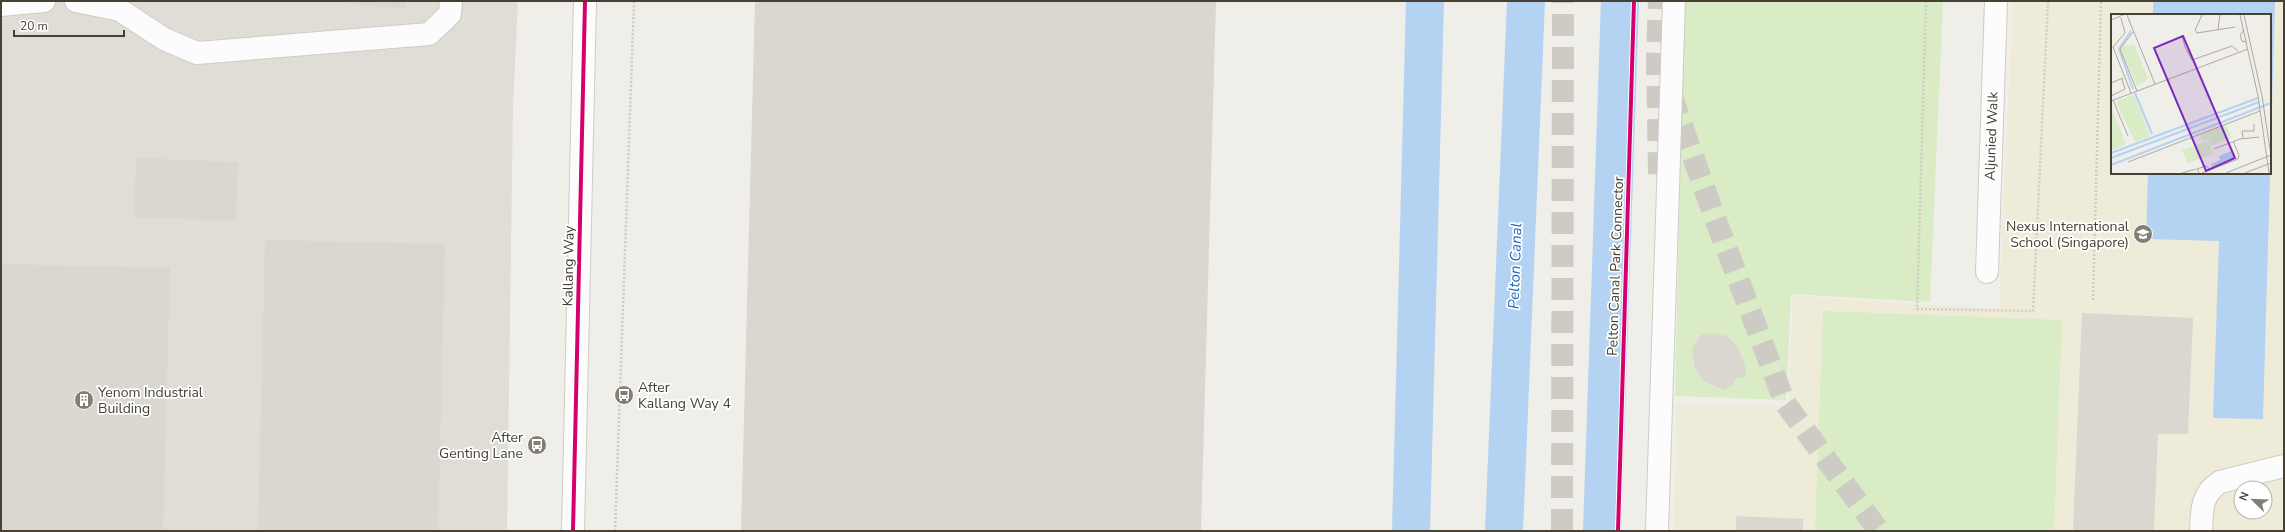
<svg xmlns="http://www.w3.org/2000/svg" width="2285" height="532" font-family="'Nunito Sans',sans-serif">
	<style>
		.industrial { fill: #e0ddd6 }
		.education { fill: #efebd9; fill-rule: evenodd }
		.green { fill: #d9ecc5 }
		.water { fill: #b4d2f2 }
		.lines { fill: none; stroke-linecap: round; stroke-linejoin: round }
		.canal { stroke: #b4d2f2; stroke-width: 38 }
		.building { fill: #d9d7d0 }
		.highway-tunnel { stroke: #cecbc4; stroke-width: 22; stroke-dasharray: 22 11; stroke-linecap: butt }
		.minor-casing { stroke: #ceccc5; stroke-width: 24 }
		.path { stroke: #ceccc6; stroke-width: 2.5; stroke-dasharray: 2 2; stroke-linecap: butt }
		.minor { stroke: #fdfcfc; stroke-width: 22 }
		.cycleway-casing { stroke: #fff; stroke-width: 6 }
		.cycleway { stroke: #d6006c; stroke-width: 4 }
		.labels { text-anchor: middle; stroke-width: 3.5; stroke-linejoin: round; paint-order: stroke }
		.street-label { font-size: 14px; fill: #464133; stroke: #fff }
		.poi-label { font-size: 14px; fill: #464133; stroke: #fff; text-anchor: end }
		.water-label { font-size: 15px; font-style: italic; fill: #246aba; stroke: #fff }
		.inset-river { fill: none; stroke: #b4d2f2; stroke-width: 2 }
		.inset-road { fill: none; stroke: #aca9a0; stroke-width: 1 }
		.view { fill: #7b2cbf; fill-opacity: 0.15; stroke: #7b2cbf; stroke-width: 2 }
		.inset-edge { fill: none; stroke: #464133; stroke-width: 2 }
	</style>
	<rect width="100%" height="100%" fill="#f0eee8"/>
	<!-- industrial -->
	<path class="industrial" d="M 1,1 L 518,1 L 513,105 L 507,531 L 1,531 Z"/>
	<!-- education -->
	<path class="education" d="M 2013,1 L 2284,1 L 2284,531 L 1674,531 L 1676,405 L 1788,406 L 1793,296 L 1999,309 ZM 2112,15 L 2270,15 L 2270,173 L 2112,173 ZM 2241,488 L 2265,488 L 2265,512 L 2241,512 Z"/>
	<!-- green -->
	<path class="green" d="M 1684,1 L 1943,1 L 1930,302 L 1791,294 L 1786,400 L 1675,396 Z
		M 1823,311 L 2062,320 L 2054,531 L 1815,531 Z"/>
	<!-- water -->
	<path class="water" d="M 2153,1 L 2275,2 L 2263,419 L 2213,418 L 2219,241 L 2146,239 L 2148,173 L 2270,173 L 2270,15 L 2153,15 Z"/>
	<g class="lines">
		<!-- canal -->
		<path class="canal" d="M 1411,531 L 1425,1
			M 1504,531 L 1526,1
			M 1602,531 L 1620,1"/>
	</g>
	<!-- building -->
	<path class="building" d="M 327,1 L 407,1 L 407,9 L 327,2 Z
		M 755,1 L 1216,1 L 1201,531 L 741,531 Z
		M 136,158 L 238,162 L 236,221 L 134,217 Z
		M 265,240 L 445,244 L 438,531 L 258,531 Z
		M 1,264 L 170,268 L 163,531 L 1,531 Z
		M 2082,313 L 2193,318 L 2188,434 L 2158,434 L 2154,531 L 2073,531 Z
		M 1711,333 L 1727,336 L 1738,348 L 1745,365 L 1746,377 L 1737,378 L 1732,385 L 1724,390 L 1705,382 L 1695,369 L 1692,352 L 1695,343 L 1701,335 Z
		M 1736,516 L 1803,519 L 1803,531 L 1736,531 Z"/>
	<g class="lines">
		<!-- highway-tunnel -->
		<path class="highway-tunnel" d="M 1671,95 L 1715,218 L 1785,403 L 1879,531
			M 1659,174 L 1657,56 L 1659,1
			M 1562,531 L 1563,1"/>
		<defs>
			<path id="minor" d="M 76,1 L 120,10 L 164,39 L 197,53 L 429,34 L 450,14 L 451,1
				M 1,5 L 44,1
				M 1987,272 L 1996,1
				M 573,531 L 585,1
				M 1657,531 L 1674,1
				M 2201,531 C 2202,510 2201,494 2220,482 L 2284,466"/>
		</defs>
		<!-- minor casing -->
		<use href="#minor" class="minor-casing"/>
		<!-- path -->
		<path class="path" d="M 1926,1 L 1917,309 L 2033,311 L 2048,1
			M 2093,300 L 2101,1
			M 615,531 L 634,1"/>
		<!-- minor -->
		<use href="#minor" class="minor"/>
		<defs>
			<path id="cycleway" d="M 573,531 L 585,1
				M 1618,531 L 1634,1"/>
		</defs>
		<!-- cycleway casing -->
		<use href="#cycleway" class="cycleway-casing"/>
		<!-- cycleway -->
		<use href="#cycleway" class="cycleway"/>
	</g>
	<!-- icons -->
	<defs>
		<symbol id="school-disc" viewBox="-11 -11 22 22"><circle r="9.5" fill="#827e72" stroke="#fff"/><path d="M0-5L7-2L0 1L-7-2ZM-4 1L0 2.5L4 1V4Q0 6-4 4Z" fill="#fff"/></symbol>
		<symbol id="bus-disc" viewBox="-11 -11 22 22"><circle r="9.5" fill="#827e72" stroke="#fff"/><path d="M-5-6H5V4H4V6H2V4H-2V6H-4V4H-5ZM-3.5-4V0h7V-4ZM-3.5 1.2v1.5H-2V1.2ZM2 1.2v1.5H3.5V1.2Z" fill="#fff"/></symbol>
		<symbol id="building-disc" viewBox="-11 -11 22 22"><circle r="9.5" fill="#827e72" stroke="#fff"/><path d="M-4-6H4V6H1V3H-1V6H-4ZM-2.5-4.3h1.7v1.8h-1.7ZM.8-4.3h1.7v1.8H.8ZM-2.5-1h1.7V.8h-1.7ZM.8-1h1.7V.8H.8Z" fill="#fff"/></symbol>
	</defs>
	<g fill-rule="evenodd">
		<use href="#school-disc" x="2132" y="223" width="22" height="22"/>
		<use href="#bus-disc" x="613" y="384" width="22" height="22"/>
		<use href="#building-disc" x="73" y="389" width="22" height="22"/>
		<use href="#bus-disc" x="526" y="434" width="22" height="22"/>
	</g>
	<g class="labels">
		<!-- street labels -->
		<g class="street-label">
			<text transform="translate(1991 136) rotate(-88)" y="5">Aljunied Walk</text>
			<text transform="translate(568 266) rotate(-89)" y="5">Kallang Way</text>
			<text transform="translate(1615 266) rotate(-88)" y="5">Pelton Canal Park Connector</text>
		</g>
		<!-- poi labels -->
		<g class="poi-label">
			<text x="2129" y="231">Nexus International<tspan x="2129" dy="16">School (Singapore)</tspan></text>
			<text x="638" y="392" text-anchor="start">After<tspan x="638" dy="16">Kallang Way 4</tspan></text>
			<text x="98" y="397" text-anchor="start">Yenom Industrial<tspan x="98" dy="16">Building</tspan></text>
			<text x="523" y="442">After<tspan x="523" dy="16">Genting Lane</tspan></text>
		</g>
		<!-- water labels -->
		<g class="water-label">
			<text transform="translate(1515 266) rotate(-88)" y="5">Pelton Canal</text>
		</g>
	</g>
	<!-- overview -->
	<g transform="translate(2111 14)">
		<rect width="160" height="160" fill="#f0eee8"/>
		<path d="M 23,30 L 37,65 L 26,72 L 10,35 L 12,32 ZM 23,81 L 39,122 L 24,128 L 6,90 L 8,86 ZM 0,93 L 15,130 L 0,137 ZM 115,110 L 121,124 L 100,132 L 97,125 L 91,127 L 89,121 ZM 97,127 L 102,140 L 76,149 L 71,136 Z" fill="#d9ecc5"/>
		<path d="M 121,137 L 124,144 L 101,153 L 100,150 L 109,146 L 108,142 Z" fill="#b4d2f2"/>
		<path class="inset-river" d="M 20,17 L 8,35 L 22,75M 24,79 L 41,120M 0,139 L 147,84M 0,144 L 148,88M 0,151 L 160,89"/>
		<path class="inset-road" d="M 16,1 L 44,70M 91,1 L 84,16 L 86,19 L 124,13M 129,1 L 147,82 L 158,159M 133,1 L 151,82 L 160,142M 10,4 L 14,19 L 2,33 L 20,79M 0,6 L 12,1M 107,15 L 109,1M 133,16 L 129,21 L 131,27 L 135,28M 22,18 L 9,35 L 26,77M 71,21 L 74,33 L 81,46 L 121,32 L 127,37M 0,69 L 12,64M 0,82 L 14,75 L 11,65M 2,86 L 17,122M 0,87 L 137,35M 132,124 L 131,117 L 143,117 L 143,110M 103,135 L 129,125 L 148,123M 17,148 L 149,97M 71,159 L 85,155M 88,159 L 86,155 L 95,152 L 100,156M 91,159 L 127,145 L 128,141 L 122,127M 115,159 L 160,141M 134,159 L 160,149"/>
		<path class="view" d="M 72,22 L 124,144 L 95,157 L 43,34 Z"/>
		<rect width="160" height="160" class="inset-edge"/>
	</g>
	<!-- border -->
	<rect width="2285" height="532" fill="none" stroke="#464133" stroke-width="4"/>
	<!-- north arrow -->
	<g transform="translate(2253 500) rotate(293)"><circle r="19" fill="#ffffff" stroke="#b5b3ad"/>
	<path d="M0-3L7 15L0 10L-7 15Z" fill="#827e72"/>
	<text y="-6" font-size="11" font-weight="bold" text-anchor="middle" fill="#464133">N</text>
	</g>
	<!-- scale -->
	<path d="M14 30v6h110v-6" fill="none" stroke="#464133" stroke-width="2"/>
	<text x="20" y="30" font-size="12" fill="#464133" stroke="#ffffff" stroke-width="3" paint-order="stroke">20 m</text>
</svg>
